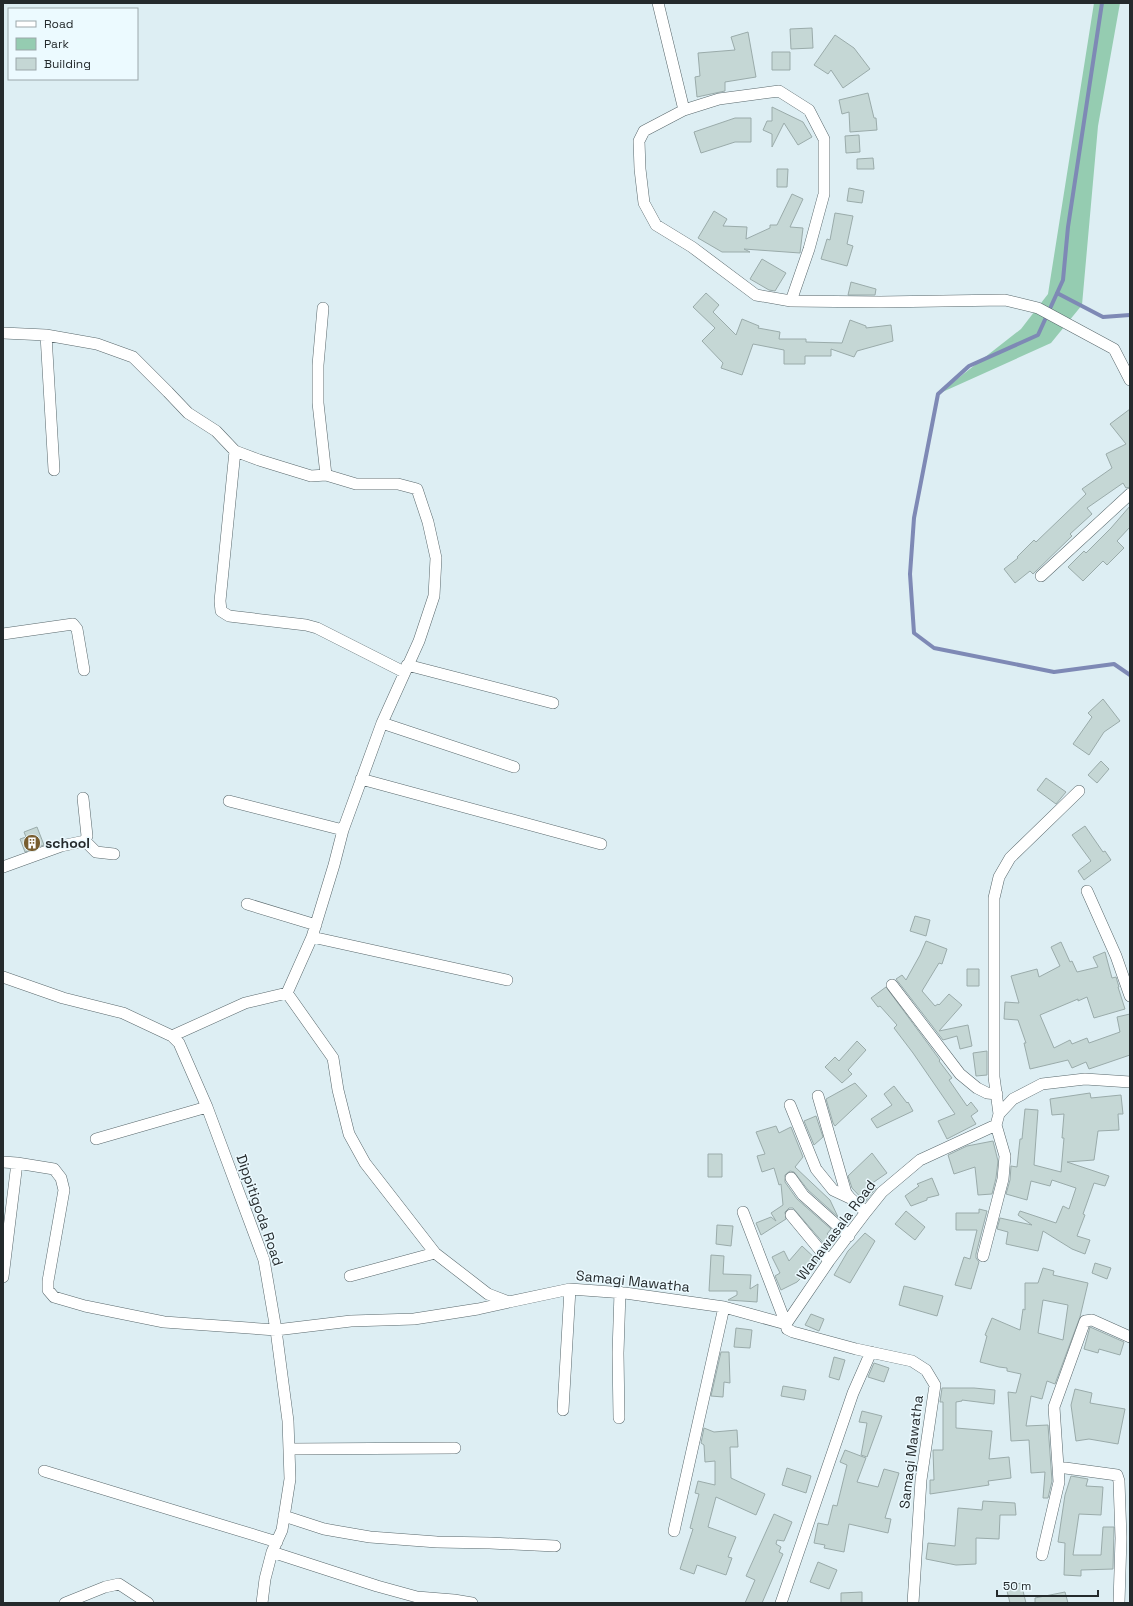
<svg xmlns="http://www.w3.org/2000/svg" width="1133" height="1606" font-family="'Space Grotesk',sans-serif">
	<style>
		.green { fill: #95ccb1 }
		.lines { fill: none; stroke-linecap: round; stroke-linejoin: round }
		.stream { stroke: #7e89b5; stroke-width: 4 }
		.building { fill: #c5d7d5; stroke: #9aabaa; fill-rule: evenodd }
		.minor-casing { stroke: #59686c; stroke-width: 12 }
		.minor { stroke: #fff; stroke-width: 11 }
		.labels { text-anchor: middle; stroke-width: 3; stroke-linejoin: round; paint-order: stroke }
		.poi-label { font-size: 14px; font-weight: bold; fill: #242a2c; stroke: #ecfaff; text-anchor: start }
		.street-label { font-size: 14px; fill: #242a2c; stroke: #ecfaff }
	</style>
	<rect width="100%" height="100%" fill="#ddeef3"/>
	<!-- green -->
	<path class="green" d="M 1094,3 L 1120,3 L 1098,126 L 1082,305 L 1051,343 L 938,394 L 1021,329 L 1048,294 Z"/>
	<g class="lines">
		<!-- stream -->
		<path class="stream" d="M 1102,3 L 1068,227 L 1063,280 L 1038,335 L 969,366 L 938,394 L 914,518 L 910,574 L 914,633 L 934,648 L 1054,672 L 1114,664 L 1130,675
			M 1057,293 L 1103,317 L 1130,315"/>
	</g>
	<!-- building -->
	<path class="building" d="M 812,28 L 813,48 L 791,49 L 790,29 Z
		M 748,32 L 756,77 L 725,82 L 725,91 L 697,97 L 695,77 L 700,76 L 698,53 L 735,50 L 731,37 Z
		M 835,35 L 854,48 L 870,69 L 843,88 L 831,70 L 828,74 L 814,65 Z
		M 772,52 L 790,52 L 790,70 L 772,70 Z
		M 868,93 L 874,118 L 876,118 L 877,130 L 850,132 L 849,112 L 842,114 L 839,100 Z
		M 772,107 L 803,122 L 812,137 L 798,145 L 784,123 L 772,147 L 772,134 L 763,130 L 767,121 L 772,121 Z
		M 735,118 L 751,118 L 751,142 L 735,142 L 701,153 L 694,132 Z
		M 859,135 L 860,152 L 846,153 L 845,136 Z
		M 873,158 L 874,169 L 857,169 L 857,159 Z
		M 777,169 L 788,169 L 787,187 L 777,187 Z
		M 849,188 L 864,191 L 862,203 L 847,201 Z
		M 792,194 L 803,199 L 790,227 L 803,228 L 800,253 L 744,249 L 750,252 L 722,252 L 698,238 L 714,211 L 727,219 L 723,226 L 747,227 L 746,239 L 770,228 L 770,225 L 777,225 Z
		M 835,213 L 853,216 L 847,244 L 853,246 L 847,266 L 821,259 L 827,239 L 830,240 Z
		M 762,259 L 786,273 L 775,291 L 769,290 L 750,279 Z
		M 851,282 L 876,289 L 875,295 L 848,295 Z
		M 706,293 L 719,305 L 713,312 L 736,335 L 742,319 L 759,326 L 758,328 L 780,332 L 779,339 L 806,339 L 806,342 L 842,343 L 850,320 L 866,326 L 866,328 L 891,325 L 893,341 L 857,351 L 854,357 L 831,349 L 831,356 L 805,356 L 805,364 L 784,364 L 784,350 L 753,344 L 742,375 L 721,368 L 723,363 L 702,341 L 715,328 L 693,307 Z
		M 1130,409 L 1130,487 L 1126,488 L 1123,483 L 1087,508 L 1092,514 L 1070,534 L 1072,536 L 1033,574 L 1030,571 L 1015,583 L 1004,569 L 1018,558 L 1017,557 L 1034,540 L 1036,542 L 1086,494 L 1082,489 L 1112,468 L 1106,454 L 1126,444 L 1110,424 Z
		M 1130,506 L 1130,527 L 1117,541 L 1124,548 L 1107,565 L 1103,561 L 1083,581 L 1068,567 L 1084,551 L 1086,553 L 1111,528 Z
		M 1103,699 L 1120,721 L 1104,732 L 1089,755 L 1073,744 L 1092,717 L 1088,713 Z
		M 1101,761 L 1109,769 L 1097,783 L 1088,775 Z
		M 1046,778 L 1066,792 L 1056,804 L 1037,790 Z
		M 1085,826 L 1103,852 L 1105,851 L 1111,860 L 1084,880 L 1078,871 L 1091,861 L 1072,835 Z
		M 37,827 L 44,845 L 25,852 L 20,839 L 26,837 L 24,832 Z
		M 915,916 L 930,920 L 926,936 L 910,931 Z
		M 926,941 L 947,949 L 942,964 L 939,963 L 922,991 L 935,1006 L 938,1004 L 939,1005 L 949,994 L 962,1005 L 939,1031 L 968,1025 L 972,1046 L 960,1049 L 957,1036 L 943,1040 L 896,979 L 902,975 L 906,980 L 920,955 Z
		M 1061,942 L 1070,962 L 1072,961 L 1077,972 L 1098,967 L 1093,957 L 1105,952 L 1112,978 L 1116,977 L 1119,987 L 1118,987 L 1125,1009 L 1094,1018 L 1087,997 L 1078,1001 L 1078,999 L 1040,1015 L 1054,1048 L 1070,1040 L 1072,1044 L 1087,1038 L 1089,1043 L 1120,1032 L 1117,1017 L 1130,1014 L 1130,1055 L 1089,1069 L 1086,1062 L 1072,1068 L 1068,1060 L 1030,1069 L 1024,1043 L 1026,1043 L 1018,1020 L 1004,1019 L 1005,1002 L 1019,1003 L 1011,976 L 1037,969 L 1039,977 L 1060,966 L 1051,947 Z
		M 967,969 L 979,969 L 979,986 L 967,986 Z
		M 886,987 L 940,1060 L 939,1061 L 952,1078 L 949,1080 L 967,1106 L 971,1102 L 978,1111 L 971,1116 L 976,1124 L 947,1139 L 938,1121 L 955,1114 L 913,1053 L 894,1028 L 897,1025 L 880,1006 L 878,1007 L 871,998 Z
		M 857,1041 L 866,1050 L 848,1070 L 852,1074 L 842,1083 L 825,1067 L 835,1057 L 839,1061 Z
		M 987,1051 L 987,1075 L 976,1076 L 973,1053 Z
		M 855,1083 L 867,1096 L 835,1126 L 833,1123 L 826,1099 Z
		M 894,1086 L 907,1103 L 908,1102 L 913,1111 L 877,1128 L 871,1119 L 892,1105 L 884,1094 Z
		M 1090,1093 L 1091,1098 L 1121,1095 L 1123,1114 L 1118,1114 L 1119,1130 L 1098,1131 L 1094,1160 L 1067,1162 L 1109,1176 L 1105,1186 L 1094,1183 L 1083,1214 L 1085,1215 L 1077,1236 L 1090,1240 L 1085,1254 L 1072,1249 L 1043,1231 L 1038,1251 L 1006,1244 L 1008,1232 L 997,1229 L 1000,1218 L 1032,1225 L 1018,1215 L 1020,1211 L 1056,1223 L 1063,1206 L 1069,1209 L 1076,1188 L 1052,1180 L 1050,1186 L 1031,1181 L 1027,1200 L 1006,1194 L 1010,1180 L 1011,1166 L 1017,1167 L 1020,1139 L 1022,1139 L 1025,1109 L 1038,1110 L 1034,1165 L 1061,1172 L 1064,1138 L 1062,1138 L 1064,1114 L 1052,1115 L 1050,1099 Z
		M 816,1116 L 823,1137 L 814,1145 L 804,1121 Z
		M 776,1126 L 779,1133 L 791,1127 L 803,1157 L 795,1167 L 830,1200 L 838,1217 L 808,1190 L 794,1172 L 790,1171 L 785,1175 L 785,1182 L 797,1199 L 831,1229 L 827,1234 L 832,1236 L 828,1246 L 825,1245 L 793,1208 L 789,1208 L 785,1212 L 786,1219 L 761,1235 L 756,1223 L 771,1217 L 776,1221 L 771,1213 L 783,1205 L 781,1184 L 779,1185 L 774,1168 L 762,1172 L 757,1156 L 765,1154 L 756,1132 Z
		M 993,1141 L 998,1161 L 996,1178 L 992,1194 L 978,1195 L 975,1167 L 954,1174 L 948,1155 L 967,1146 Z
		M 872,1153 L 887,1173 L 871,1184 L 876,1188 L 865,1202 L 852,1188 L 848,1176 Z
		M 708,1154 L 722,1154 L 722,1177 L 708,1177 Z
		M 932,1178 L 939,1195 L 927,1198 L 927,1200 L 911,1206 L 905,1196 L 919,1186 L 917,1184 Z
		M 979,1209 L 987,1211 L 976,1254 L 976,1258 L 979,1262 L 971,1289 L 955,1285 L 964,1257 L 970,1259 L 977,1230 L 956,1230 L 956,1213 L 979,1213 Z
		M 906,1211 L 925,1227 L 915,1240 L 895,1224 Z
		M 717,1225 L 733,1226 L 731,1246 L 716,1244 Z
		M 865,1233 L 875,1241 L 850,1283 L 834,1275 L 848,1251 Z
		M 802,1246 L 818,1261 L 797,1282 L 781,1290 L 775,1276 L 780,1273 L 772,1257 L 784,1251 L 789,1261 Z
		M 711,1255 L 724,1256 L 723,1274 L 751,1275 L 750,1289 L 758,1284 L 757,1302 L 728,1300 L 737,1295 L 737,1291 L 709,1291 Z
		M 1095,1263 L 1111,1268 L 1107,1279 L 1092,1273 Z
		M 1043,1268 L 1054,1271 L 1053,1275 L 1088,1283 L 1080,1317 L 1055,1384 L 1047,1381 L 1042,1399 L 1031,1396 L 1026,1426 L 1048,1425 L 1052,1481 L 1048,1498 L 1043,1498 L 1045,1472 L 1031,1473 L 1029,1440 L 1011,1441 L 1008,1392 L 1016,1393 L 1021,1374 L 1007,1371 L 1007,1368 L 999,1367 L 980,1362 L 987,1336 L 985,1335 L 992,1318 L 1020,1330 L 1023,1309 L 1025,1310 L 1025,1283 L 1038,1283 ZM 1043,1300 L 1068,1305 L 1063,1340 L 1038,1333 Z
		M 904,1286 L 943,1296 L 937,1316 L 899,1305 Z
		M 811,1314 L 824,1319 L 819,1331 L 805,1325 Z
		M 1090,1327 L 1124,1342 L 1120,1355 L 1099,1349 L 1098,1353 L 1084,1349 Z
		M 736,1328 L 752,1330 L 750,1348 L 734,1347 Z
		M 721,1352 L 729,1352 L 730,1383 L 724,1382 L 723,1397 L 711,1396 Z
		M 834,1357 L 845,1360 L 839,1380 L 829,1377 Z
		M 874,1363 L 889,1368 L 884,1382 L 868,1377 Z
		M 783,1386 L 806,1390 L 804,1400 L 781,1396 Z
		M 942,1388 L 974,1388 L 995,1390 L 994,1404 L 962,1400 L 962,1401 L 956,1402 L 956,1428 L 992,1431 L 989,1459 L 1009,1457 L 1011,1478 L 988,1481 L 989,1485 L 930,1494 L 930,1480 L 934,1480 L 933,1450 L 943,1450 L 943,1402 L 940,1402 Z
		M 1075,1389 L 1092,1393 L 1090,1403 L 1125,1409 L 1118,1444 L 1089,1439 L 1076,1441 L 1071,1405 Z
		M 862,1411 L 882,1416 L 867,1457 L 861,1455 L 867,1423 L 859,1422 Z
		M 704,1428 L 714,1432 L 737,1430 L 738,1447 L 730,1447 L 731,1478 L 765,1494 L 756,1515 L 716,1497 L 708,1527 L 736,1537 L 728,1557 L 732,1558 L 726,1575 L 697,1565 L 694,1574 L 680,1569 L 693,1529 L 690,1528 L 699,1494 L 695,1493 L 698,1481 L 715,1485 L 715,1461 L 705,1462 L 704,1445 L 701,1443 Z
		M 845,1450 L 866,1458 L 857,1482 L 878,1487 L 884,1469 L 899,1473 L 885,1518 L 891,1519 L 888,1533 L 849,1524 L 844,1552 L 824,1548 L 825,1545 L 814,1543 L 818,1523 L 828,1525 L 833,1505 L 837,1506 L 847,1465 L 840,1462 Z
		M 787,1468 L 811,1476 L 806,1493 L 782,1485 Z
		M 1071,1476 L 1088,1479 L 1086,1486 L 1103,1487 L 1101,1515 L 1079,1514 L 1073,1555 L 1101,1555 L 1103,1527 L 1114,1527 L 1113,1569 L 1081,1570 L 1081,1576 L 1064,1575 L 1065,1543 L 1058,1542 L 1065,1495 Z
		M 983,1501 L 1015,1503 L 1016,1515 L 1000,1515 L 999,1539 L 976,1538 L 976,1564 L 956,1565 L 926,1559 L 928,1543 L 955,1546 L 958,1508 L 982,1510 Z
		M 774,1514 L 792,1522 L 784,1541 L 777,1540 L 776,1544 L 781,1547 L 779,1552 L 783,1554 L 762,1603 L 745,1603 L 755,1580 L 746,1576 Z
		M 818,1562 L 837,1570 L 829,1589 L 810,1582 Z
		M 1021,1583 L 1026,1603 L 1010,1603 L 1006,1587 Z
		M 862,1592 L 862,1603 L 841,1603 L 841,1593 Z
		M 1065,1592 L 1068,1603 L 1035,1603 L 1035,1598 Z"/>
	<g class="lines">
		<defs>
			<path id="minor" d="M 658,3 L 684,110 L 644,131 L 639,141 L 640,169 L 644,203 L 656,225 L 692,247 L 756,295 L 791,301 L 880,302 L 1005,300 L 1038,308 L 1114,349 L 1130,380
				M 684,110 L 719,99 L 779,91 L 809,110 L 824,139 L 824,194 L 809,249 L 791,301
				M 323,308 L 318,365 L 318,403 L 326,475
				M 3,333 L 46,335 L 97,344 L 133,357 L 168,392 L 188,413 L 216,431 L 235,451 L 259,460 L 311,476 L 326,475 L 356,484 L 398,484 L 417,489 L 428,522 L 436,558 L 434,596 L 419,641 L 382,723 L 343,830 L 334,865 L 312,937 L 287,993
				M 46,335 L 54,470
				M 235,451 L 220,601 L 221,611 L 229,616 L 306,625 L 317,628 L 404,672
				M 1041,576 L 1130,494
				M 3,634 L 73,624 L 77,629 L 84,670
				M 407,665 L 553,703
				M 382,723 L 514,767
				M 361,779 L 601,844
				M 229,801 L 343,830
				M 85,841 L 96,852 L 114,854
				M 3,867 L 61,846 L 85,841 L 87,836 L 83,798
				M 1087,891 L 1116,956 L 1130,996
				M 247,904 L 316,925
				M 312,937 L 507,980
				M 3,977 L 63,998 L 123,1013 L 172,1036 L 179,1043 L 207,1107 L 264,1260 L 276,1330 L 288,1421 L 290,1479 L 282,1530 L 272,1552 L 265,1579 L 262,1603
				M 892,985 L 960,1074 L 977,1088 L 987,1093 L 997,1094
				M 172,1036 L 245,1003 L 287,993 L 333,1058 L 338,1090 L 349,1134 L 365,1163 L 435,1253 L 488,1294 L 509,1302 L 570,1289 L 625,1293 L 724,1307 L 786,1324 L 787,1329 L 793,1332 L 856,1349 L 912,1361 L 926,1370 L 935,1385 L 921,1480 L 913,1603
				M 818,1096 L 846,1193 L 850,1198 L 866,1212
				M 790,1105 L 816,1169 L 833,1190 L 850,1198
				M 999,1114 L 994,1077 L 994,898 L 999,877 L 1010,858 L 1079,791
				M 96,1139 L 207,1107
				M 3,1162 L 17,1163 L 54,1169 L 61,1178 L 64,1190 L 48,1281 L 48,1290 L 54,1297 L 85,1306 L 164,1322 L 276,1330 L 351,1321 L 414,1319 L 478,1309 L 509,1302
				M 791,1178 L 803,1195 L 849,1236
				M 743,1212 L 786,1324
				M 791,1215 L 829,1261
				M 983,1256 L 1003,1179 L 1005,1156 L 996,1125
				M 350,1276 L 435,1253
				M 3,1277 L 17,1163
				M 786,1324 L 829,1261 L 866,1212 L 882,1192 L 920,1160 L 996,1125 L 999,1114 L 1013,1099 L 1042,1084 L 1085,1079 L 1130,1082
				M 563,1410 L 570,1289
				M 619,1418 L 618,1353 L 620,1292
				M 289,1449 L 455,1448
				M 1058,1467 L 1117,1475 L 1119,1481 L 1121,1538 L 1119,1603
				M 44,1471 L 277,1542
				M 284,1516 L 324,1529 L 370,1537 L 437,1542 L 490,1543 L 555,1546
				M 674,1531 L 724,1307
				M 272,1552 L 377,1586 L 417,1597 L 454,1600 L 472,1603
				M 1042,1555 L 1059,1482 L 1054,1407 L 1085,1321 L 1092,1320 L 1130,1337
				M 65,1603 L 105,1587 L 119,1584 L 148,1603
				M 781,1603 L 853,1393 L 871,1352"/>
		</defs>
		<!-- minor casing -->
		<use href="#minor" class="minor-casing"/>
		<!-- minor -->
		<use href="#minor" class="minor"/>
	</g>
	<!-- icons -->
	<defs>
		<symbol id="building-disc" viewBox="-11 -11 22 22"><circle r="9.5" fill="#785d2f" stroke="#ecfaff"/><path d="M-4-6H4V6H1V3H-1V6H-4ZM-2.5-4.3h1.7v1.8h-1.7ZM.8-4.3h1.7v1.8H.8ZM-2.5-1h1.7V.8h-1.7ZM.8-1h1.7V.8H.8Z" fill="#fff"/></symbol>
	</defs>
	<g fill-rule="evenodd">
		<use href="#building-disc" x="22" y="833" width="20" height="20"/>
	</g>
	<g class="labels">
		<!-- poi labels -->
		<g class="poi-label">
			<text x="45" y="848">school</text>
		</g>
		<!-- street labels -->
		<g class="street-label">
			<text transform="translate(260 1210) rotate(71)" y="5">Dippitigoda Road</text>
			<text transform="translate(836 1230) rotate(-53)" y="5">Wanawasala Road</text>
			<text transform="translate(633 1281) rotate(6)" y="5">Samagi Mawatha</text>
			<text transform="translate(911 1452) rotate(-83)" y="5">Samagi Mawatha</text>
		</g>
	</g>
	<!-- border -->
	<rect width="1133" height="1606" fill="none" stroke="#242a2c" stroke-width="8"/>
	<!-- legend -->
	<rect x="8" y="8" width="130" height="72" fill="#ecfaff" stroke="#9ca7ab"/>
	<rect x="16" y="21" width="20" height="6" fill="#ffffff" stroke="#9ca7ab"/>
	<text x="44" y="28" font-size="12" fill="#242a2c">Road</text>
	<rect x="16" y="38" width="20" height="12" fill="#95ccb1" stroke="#9ca7ab"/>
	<text x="44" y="48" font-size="12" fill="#242a2c">Park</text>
	<rect x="16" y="58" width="20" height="12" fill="#c5d7d5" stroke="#9ca7ab"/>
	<text x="44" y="68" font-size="12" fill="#242a2c">Building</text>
	<!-- scale -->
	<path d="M997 1590v6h101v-6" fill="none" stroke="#242a2c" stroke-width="2"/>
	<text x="1003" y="1590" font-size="12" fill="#242a2c" stroke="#ecfaff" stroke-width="3" paint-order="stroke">50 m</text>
</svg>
